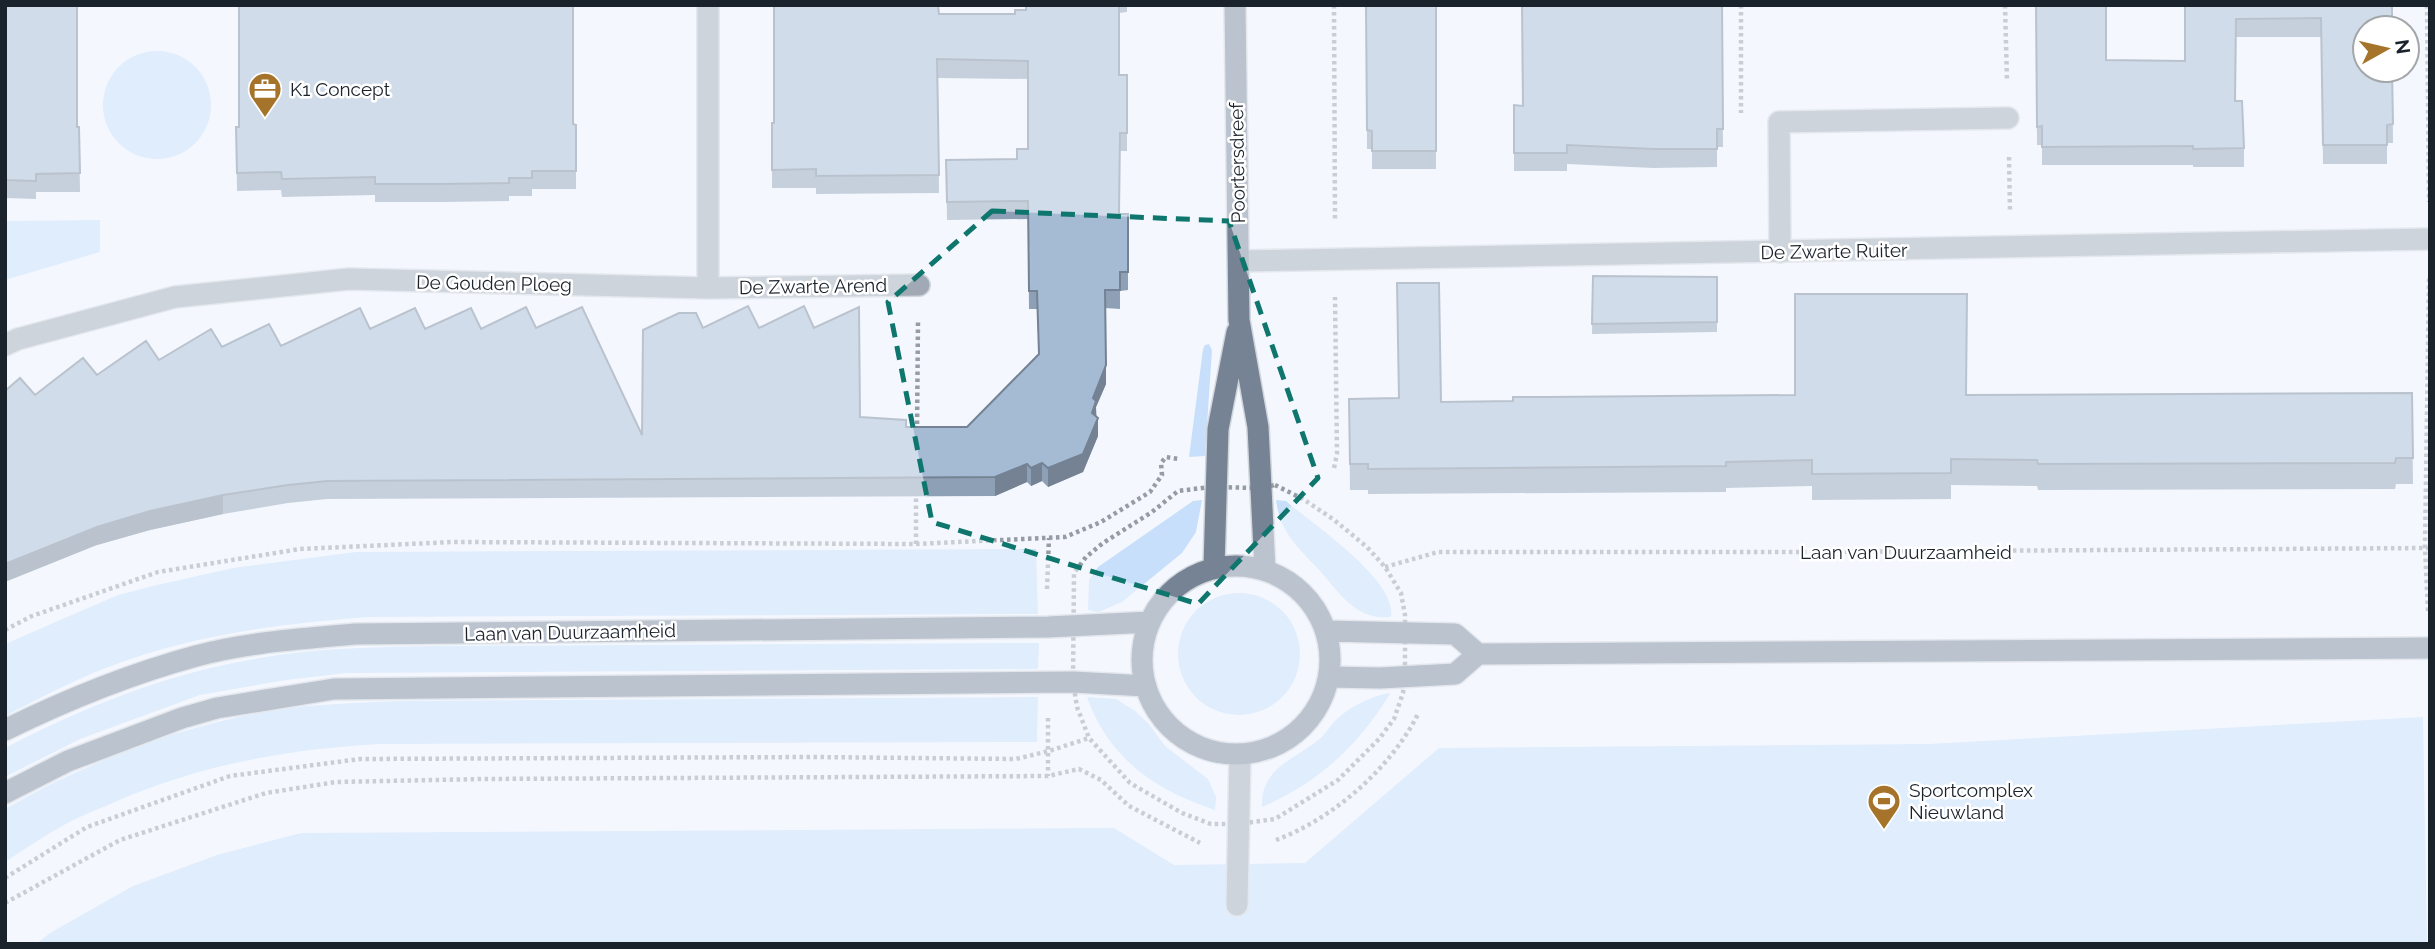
<svg xmlns="http://www.w3.org/2000/svg" width="2435" height="949" font-family="Raleway,sans-serif">
	<style>
		.green { fill: #c8dffc }
		.lines { fill: none; stroke-linecap: round; stroke-linejoin: round }
		.lane-casing { stroke: #d1d6dc; stroke-width: 24 }
		.street-casing { stroke: #d1d6dc; stroke-width: 24 }
		.secondary-casing { stroke: #d1d6dc; stroke-width: 24 }
		.path { stroke: #969ca3; stroke-width: 4.5; stroke-dasharray: 3.5 3.5; stroke-linecap: butt }
		.lane { stroke: #a0a9b4; stroke-width: 21 }
		.street { stroke: #a0a9b4; stroke-width: 21 }
		.secondary { stroke: #768394; stroke-width: 21 }
		.wall { fill: #8ea0b5 }
		.shaded-wall { fill: #748294 }
		.building { fill: #a5bad3; stroke: #748294; stroke-width: 2 }
		.marked { fill: none; stroke: #0f766e; stroke-width: 5; stroke-dasharray: 14 9; stroke-linejoin: round }
		.labels { text-anchor: middle; stroke-width: 5; stroke-linejoin: round; paint-order: stroke }
		.poi-label { font-size: 19px; fill: #1a222b; stroke: #fff; text-anchor: start }
		.street-label { font-size: 19px; fill: #1a222b; stroke: #fff }
	</style>
	<rect width="100%" height="100%" fill="#f4f8fe"/>
	<!-- green -->
	<path class="green" d="M103 105a54 54 0 1 1 108 0a54 54 0 1 1-108 0Z
		M 100,220 L 100,252 L 5,280 L 5,221 Z
		M 1209,344 L 1212,350 L 1205,456 L 1189,457 L 1203,349 L 1205,345 Z
		M 1202,500 L 1196,532 L 1182,553 L 1122,602 L 1099,612 L 1088,610 L 1089,580 L 1098,567 L 1193,501 Z
		M 1276,500 L 1286,501 C 1311,523 1398,580 1391,617 C 1357,621 1340,594 1321,572 C 1300,549 1280,534 1276,500 Z
		M 1036,549 L 1038,614 L 367,617 C 279,624 189,635 106,668 C 72,681 38,699 5,716 L 5,644 L 118,595 L 153,586 L 233,568 L 356,552 Z
		M1178 654a61 61 0 1 1 122 0a61 61 0 1 1-122 0Z
		M 1039,643 L 1038,669 L 346,673 L 286,680 L 200,695 L 80,739 L 5,777 L 5,748 C 82,708 163,675 249,660 C 310,648 372,647 434,646 Z
		M 1388,693 L 1390,694 C 1358,746 1318,783 1262,807 C 1260,769 1293,760 1317,741 C 1325,735 1329,727 1336,720 C 1351,706 1368,698 1388,693 Z
		M 1038,697 L 1037,742 L 380,744 C 286,749 194,766 108,805 C 94,811 78,817 64,825 C 44,836 25,849 5,862 L 5,809 C 87,762 177,727 270,711 C 312,704 355,703 398,701 Z
		M 1087,697 L 1116,699 L 1135,711 L 1149,724 L 1165,746 L 1208,779 L 1216,797 L 1215,810 C 1155,790 1109,759 1087,697 Z
		M 2423,717 L 2427,944 L 36,944 L 50,933 L 133,886 L 217,855 L 301,833 L 1114,828 L 1174,865 L 1305,863 L 1439,748 L 1929,744 Z"/>
	<g class="lines">
		<defs>
			<path id="lane" d="M 1780,252 L 1779,122 L 2008,118
				M 1237,905 L 1240,755"/>
			<path id="street" d="M 1239,261 L 2430,239
				M 708,288 L 919,285
				M 5,345 L 18,339 L 175,297 L 349,279 L 708,288 L 708,5"/>
			<path id="secondary" d="M 1235,5 L 1239,320 L 1258,427 L 1265,570
				M1142 660a94 94 0 1 1 188 0a94 94 0 1 1-188 0Z
				M 1214,568 L 1218,429 L 1237,332
				M 1326,631 L 1455,634 L 1478,654 L 1455,674 L 1380,678 L 1329,677
				M 1478,654 L 2430,648
				M 5,730 C 66,700 130,674 196,656 C 247,642 302,639 355,634 L 1048,627 L 1150,622
				M 5,793 L 68,761 L 182,718 L 217,708 L 334,689 L 1073,682 L 1146,686"/>
		</defs>
		<!-- lane casing -->
		<use href="#lane" class="lane-casing"/>
		<!-- street casing -->
		<use href="#street" class="street-casing"/>
		<!-- secondary casing -->
		<use href="#secondary" class="secondary-casing"/>
		<!-- path -->
		<path class="path" d="M 1334,5 L 1335,222
			M 1741,5 L 1741,113
			M 2005,5 L 2007,81
			M 2427,5 L 2429,202
			M 2009,157 L 2010,211
			M 917,431 L 918,321
			M 1334,468 L 1337,454 L 1335,297
			M 1275,485 L 1303,499 L 1333,519 L 1367,547 L 1385,567 L 1401,593 L 1405,615 L 1405,663 L 1403,693 L 1394,719 L 1379,739 L 1338,780 L 1275,819 L 1239,824 L 1211,824 L 1182,813 L 1130,783 L 1089,738 L 1077,707 L 1073,682 L 1074,573 L 1086,557 L 1103,543 L 1152,512 L 1178,491 L 1210,487 L 1260,488 Z
			M 916,544 L 916,492
			M 1385,567 L 1438,552 L 1794,552 L 2430,548
			M 1047,589 L 1049,538
			M 2428,611 L 2425,548 L 2429,277
			M 5,630 L 32,616 L 158,572 L 300,549 L 453,542 L 916,544 L 1065,537 L 1101,522 L 1150,492 L 1162,475 L 1161,463 L 1166,457 L 1179,459
			M 1048,718 L 1048,776
			M 1276,840 C 1333,819 1391,768 1418,714
			M 5,878 L 87,827 L 230,776 L 360,759 L 812,757 L 1016,759 L 1049,751 L 1089,738
			M 5,903 L 120,840 L 266,793 L 336,782 L 483,779 L 1048,776 L 1079,769 L 1101,780 L 1129,806 L 1200,843"/>
		<!-- lane -->
		<use href="#lane" class="lane"/>
		<!-- street -->
		<use href="#street" class="street"/>
		<!-- secondary -->
		<use href="#secondary" class="secondary"/>
	</g>
	<!-- wall -->
	<path class="wall" d="M 5,5 L 77,127 L 79,127 L 80,192 L 36,192 L 36,199 L 5,198 Z
		M 1026,5 L 1127,5 L 1127,12 L 1119,13 L 1119,75 L 1127,104 L 1127,151 L 1120,151 L 1119,214 L 1128,214 L 1128,290 L 1120,291 L 1120,309 L 1105,308 L 1106,384 L 1096,407 L 1098,436 L 1083,472 L 1048,487 L 1042,481 L 1031,486 L 1027,482 L 995,496 L 327,499 L 288,503 L 223,514 L 150,530 L 97,545 L 35,395 L 97,375 L 159,360 L 222,347 L 281,346 L 370,329 L 536,328 L 642,435 L 703,328 L 814,328 L 860,417 L 906,427 L 967,427 L 1039,355 L 1037,309 L 1029,309 L 1028,219 L 947,220 L 946,160 L 1017,159 L 1028,149 L 1028,79 L 938,78 L 939,193 L 816,194 L 816,188 L 772,188 L 772,123 L 774,123 L 939,14 L 1015,14 L 1026,10 Z
		M 1366,5 L 1436,5 L 1436,169 L 1372,169 L 1372,149 L 1367,149 Z
		M 1722,5 L 1723,147 L 1717,147 L 1717,167 L 1653,168 L 1567,164 L 1567,171 L 1514,171 L 1514,105 L 1523,106 Z
		M 2036,5 L 2106,60 L 2185,61 L 2185,5 L 2392,5 L 2393,143 L 2387,143 L 2387,164 L 2323,164 L 2321,37 L 2236,37 L 2235,101 L 2244,148 L 2244,167 L 2193,167 L 2193,165 L 2042,165 L 2042,145 L 2037,145 Z
		M 576,125 L 576,189 L 532,189 L 532,196 L 509,196 L 509,201 L 445,202 L 375,202 L 375,195 L 282,197 L 281,190 L 237,191 L 236,127 Z
		M 1593,276 L 1717,277 L 1717,332 L 1592,334 Z
		M 2412,393 L 2413,484 L 2396,484 L 2395,489 L 2038,490 L 2037,486 L 1951,485 L 1951,499 L 1812,500 L 1812,486 L 1726,488 L 1726,492 L 1368,494 L 1368,490 L 1350,490 L 1349,399 L 1441,402 L 1513,401 L 1966,395 Z"/>
	<!-- shaded-wall -->
	<path class="shaded-wall" d="M 1106,365 L 1106,384 L 1096,407 L 1096,420 L 1092,431 L 1093,398 Z
		M 1098,418 L 1098,436 L 1083,472 L 1048,487 L 1048,468 Z
		M 1042,463 L 1042,481 L 1031,486 L 1031,468 Z
		M 1027,464 L 1027,482 L 995,496 L 995,477 Z
		M 223,495 L 223,514 L 150,530 L 97,545 L 5,582 L 5,564 L 97,527 L 150,511 Z"/>
	<!-- building -->
	<path class="building" d="M 5,5 L 77,5 L 77,127 L 79,127 L 80,173 L 36,174 L 36,181 L 5,180 Z
		M 239,5 L 573,5 L 573,124 L 576,125 L 576,171 L 532,171 L 532,178 L 509,178 L 509,183 L 445,184 L 375,184 L 375,177 L 282,179 L 281,172 L 237,173 L 236,127 L 239,127 Z
		M 774,5 L 938,5 L 939,14 L 1015,14 L 1015,10 L 1026,10 L 1026,5 L 1119,5 L 1119,75 L 1127,75 L 1127,133 L 1120,133 L 1119,214 L 1128,214 L 1128,272 L 1120,272 L 1120,290 L 1105,290 L 1106,365 L 1093,398 L 1096,401 L 1092,413 L 1098,418 L 1083,454 L 1048,468 L 1042,463 L 1031,468 L 1027,464 L 995,477 L 327,481 L 288,485 L 223,495 L 150,511 L 97,527 L 5,564 L 5,391 L 20,378 L 35,395 L 83,358 L 97,375 L 146,341 L 159,360 L 211,329 L 222,347 L 269,324 L 281,346 L 360,308 L 370,329 L 415,308 L 425,329 L 471,308 L 481,329 L 526,307 L 536,328 L 582,307 L 642,435 L 643,330 L 679,313 L 696,313 L 703,328 L 748,306 L 759,328 L 804,306 L 814,328 L 859,307 L 860,417 L 906,420 L 906,427 L 967,427 L 1039,354 L 1037,291 L 1029,291 L 1028,201 L 947,202 L 946,160 L 1017,159 L 1017,149 L 1028,149 L 1028,61 L 937,59 L 939,175 L 816,176 L 816,169 L 772,170 L 772,123 L 774,123 Z
		M 1366,5 L 1436,5 L 1436,151 L 1372,151 L 1372,131 L 1367,130 Z
		M 1522,5 L 1722,5 L 1723,129 L 1717,129 L 1717,149 L 1653,149 L 1567,145 L 1567,153 L 1514,153 L 1514,105 L 1523,106 Z
		M 2036,5 L 2106,5 L 2106,60 L 2185,61 L 2185,5 L 2392,5 L 2392,28 L 2365,28 L 2365,70 L 2392,70 L 2393,124 L 2387,125 L 2387,145 L 2323,145 L 2321,18 L 2236,19 L 2235,101 L 2242,101 L 2244,148 L 2193,149 L 2193,146 L 2042,147 L 2042,126 L 2037,127 Z
		M 1593,276 L 1717,277 L 1717,322 L 1592,324 Z
		M 1397,283 L 1439,283 L 1441,402 L 1513,401 L 1513,397 L 1548,397 L 1795,395 L 1795,294 L 1967,294 L 1966,395 L 2412,393 L 2413,458 L 2396,458 L 2395,463 L 2038,464 L 2037,460 L 1951,459 L 1951,473 L 1812,474 L 1812,460 L 1726,462 L 1726,466 L 1368,469 L 1368,464 L 1350,464 L 1349,399 L 1399,398 Z"/>
	<!-- marked area -->
	<path d="M0 0H2435V949H0ZM 992,211 L 1229,221 L 1318,478 L 1198,604 L 932,522 L 888,302 Z" fill="#f4f8fe" fill-opacity=".55" fill-rule="evenodd"/>
	<path class="marked" d="M 992,211 L 1229,221 L 1318,478 L 1198,604 L 932,522 L 888,302 Z"/>
	<!-- icons -->
	<defs>
		<symbol id="office-pin" viewBox="-11 -11 22 30"><path d="M0 17L-7.5 6A9.5 9.5 0 1 1 7.5 6Z" fill="#a5742a" stroke="#fff"/><path d="M-6-3h4V-5.5h4V-3h4V5H-6ZM-1-4.5V-3h2v-1.5ZM-6 0V1H6V0Z" fill="#fff"/></symbol>
		<symbol id="stadium-pin" viewBox="-11 -11 22 30"><path d="M0 17L-7.5 6A9.5 9.5 0 1 1 7.5 6Z" fill="#a5742a" stroke="#fff"/><path d="M0-5a6.5 5 0 1 0 0 10a6.5 5 0 1 0 0-10ZM-3.5-1.8h7v3.6h-7Z" fill="#fff"/></symbol>
	</defs>
	<g fill-rule="evenodd">
		<use href="#office-pin" x="246" y="70" width="38" height="52"/>
		<use href="#stadium-pin" x="1865" y="782" width="38" height="52"/>
	</g>
	<g class="labels">
		<!-- poi labels -->
		<g class="poi-label">
			<text x="290" y="96">K1 Concept</text>
			<text x="1909" y="797">Sportcomplex<tspan x="1909" dy="22">Nieuwland</tspan></text>
		</g>
		<!-- street labels -->
		<g class="street-label">
			<text transform="translate(1237 163) rotate(-91)" y="7">Poortersdreef</text>
			<text transform="translate(1834 251) rotate(-1)" y="7">De Zwarte Ruiter</text>
			<text transform="translate(494 283) rotate(1)" y="7">De Gouden Ploeg</text>
			<text transform="translate(813 286) rotate(-1)" y="7">De Zwarte Arend</text>
			<text x="1906" y="559">Laan van Duurzaamheid</text>
			<text transform="translate(570 632) rotate(-1)" y="7">Laan van Duurzaamheid</text>
		</g>
	</g>
	<!-- border -->
	<rect width="2435" height="949" fill="none" stroke="#1a222b" stroke-width="14"/>
	<!-- north arrow -->
	<g transform="translate(2386 49) rotate(82)"><circle r="33" fill="#ffffff" stroke="#a3a7aa" stroke-width="2"/>
	<path d="M0-5L12 26L0 18L-12 26Z" fill="#a5742a"/>
	<text y="-10" font-size="19" font-weight="bold" text-anchor="middle" fill="#1a222b">N</text>
	</g>
</svg>
